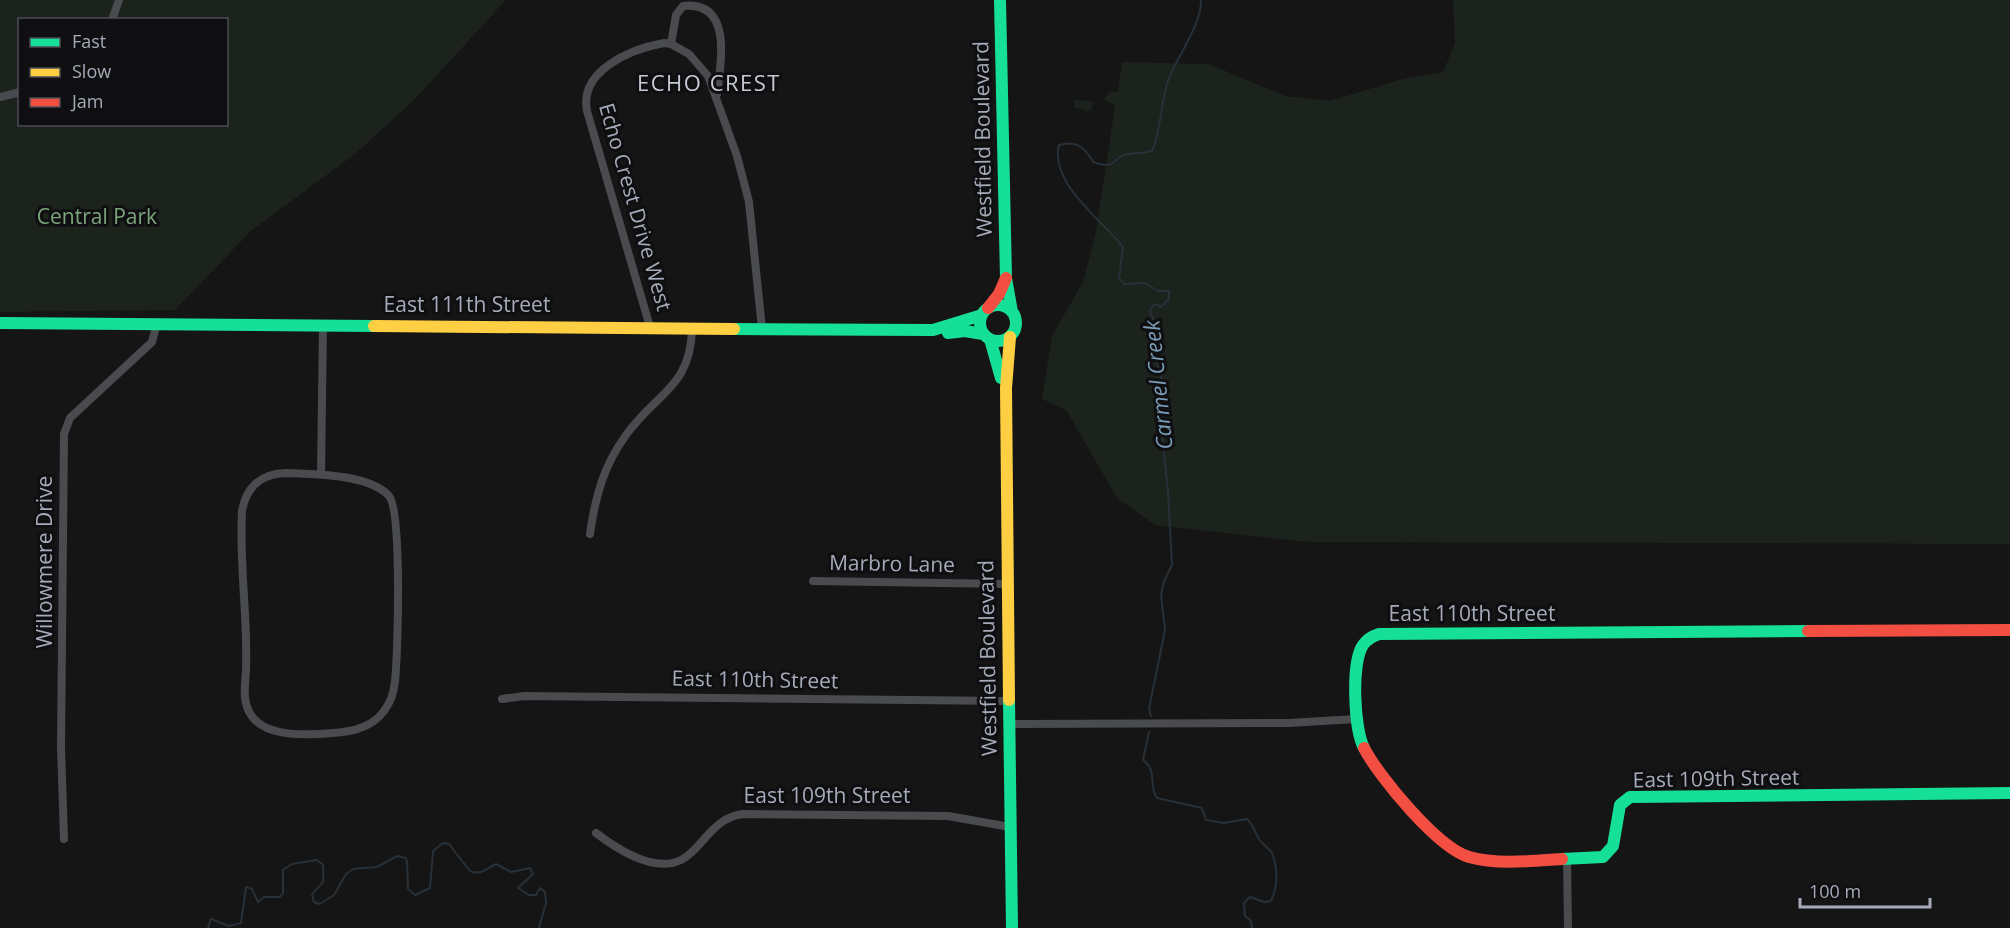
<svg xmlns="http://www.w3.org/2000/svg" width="2010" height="928" font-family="'Open Sans',sans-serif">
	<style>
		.green { fill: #1b231c; fill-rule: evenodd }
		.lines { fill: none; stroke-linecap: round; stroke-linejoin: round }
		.stream { stroke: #283138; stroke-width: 2 }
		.street { stroke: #494b4e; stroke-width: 8 }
		.fast { stroke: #16e098; stroke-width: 12 }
		.slow { stroke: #ffcf43; stroke-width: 12 }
		.jam { stroke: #f24e42; stroke-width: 12 }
		.labels { text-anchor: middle; stroke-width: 6; stroke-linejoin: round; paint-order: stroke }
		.street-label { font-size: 21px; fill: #a5abb8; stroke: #0f0f11 }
		.park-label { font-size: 21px; fill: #7ba47c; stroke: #0f0f11 }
		.neighbourhood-label { font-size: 22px; letter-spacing: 1.5px; fill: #c6cad3; stroke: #0f0f11 }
		.water-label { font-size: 22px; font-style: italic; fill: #799bb5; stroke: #0f0f11 }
	</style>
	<rect width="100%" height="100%" fill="#151515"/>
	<!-- green -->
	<path class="green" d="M 0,0 L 506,0 L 416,98 L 355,154 L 251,231 L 175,310 L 0,312 ZM 20,20 L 226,20 L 226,124 L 20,124 Z
		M 1453,0 L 2010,0 L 2010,544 L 1309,542 L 1155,525 L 1117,498 L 1066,410 L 1042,399 L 1052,336 L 1083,282 L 1096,232 L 1115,106 L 1104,99 L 1110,92 L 1118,91 L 1122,62 L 1209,64 L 1285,96 L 1330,101 L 1399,80 L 1443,72 L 1455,43 Z
		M 1077,100 L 1093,101 L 1092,108 L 1088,111 L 1074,107 L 1074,101 Z"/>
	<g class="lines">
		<!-- stream -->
		<path class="stream" d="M 1151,716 L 1149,709 L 1165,630 L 1161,595 L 1164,581 L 1172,565 L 1168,491 L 1161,426 L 1162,381 L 1148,326 L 1153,319 L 1150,311 L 1154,304 L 1161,307 L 1169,299 L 1169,291 L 1158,291 L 1145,283 L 1124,284 L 1119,278 L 1123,247 C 1103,221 1049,183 1059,145 C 1076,140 1085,147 1093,162 C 1118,171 1112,157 1127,154 C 1135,153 1144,153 1152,151 C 1162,128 1160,102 1169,78 C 1178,56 1202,23 1201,0
			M 1149,732 L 1143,760 C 1158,771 1148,784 1157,798 L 1202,808 L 1206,820 L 1224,823 L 1247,819 C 1254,826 1254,831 1259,839 C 1262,844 1269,848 1272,853 C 1278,868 1278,887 1271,901 L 1264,902 L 1250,897 L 1244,903 L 1245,916 L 1251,921 L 1252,928
			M 208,928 L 211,919 L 229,926 L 241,923 L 246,887 L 252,889 L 258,902 L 264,897 L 280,897 L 283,893 L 283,870 L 292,864 L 317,860 L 323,865 C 324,891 324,877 312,895 L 314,902 L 320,904 L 334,895 L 346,874 L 353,869 L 377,867 L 397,856 L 406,858 L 407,862 L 408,889 L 415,895 L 430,888 L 433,851 L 443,843 L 449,844 L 470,871 C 482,876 486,868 496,864 L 511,872 L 530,868 L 533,874 L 518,888 L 529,895 L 536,895 L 540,888 L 545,892 L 546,903 L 539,928"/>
		<!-- street -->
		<path class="street" d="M 112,20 L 119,0
			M 671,44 L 676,15 L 683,6 C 735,0 720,69 717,94
			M 0,97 L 20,92
			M 650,327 L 587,111 C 579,71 630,49 664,43 L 671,44 L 689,54 L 708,76 L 737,156 L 749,202 L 762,329
			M 285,473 C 313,474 369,474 389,496 C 402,511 398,655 395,681 C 394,692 391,702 384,711 C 369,732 342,733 318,734 C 297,735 264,735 251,715 C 242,702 245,685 246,670 C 248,617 239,564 242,511 C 246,488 260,474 285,473 Z
			M 321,474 L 323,324
			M 590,534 C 595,497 604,465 626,435 C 657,392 691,387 692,328
			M 813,581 L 1007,584
			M 502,699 L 524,696 L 1008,701
			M 1009,724 L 1289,723 L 1356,719
			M 596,833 C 617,849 654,873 681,860 C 691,855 698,846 705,838 C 716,826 726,816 743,814 L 948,816 L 1010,827
			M 64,839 L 61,747 L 64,434 L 70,418 L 152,342 L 157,323
			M 1567,858 L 1568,928"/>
		<!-- fast -->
		<path class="fast" d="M 1000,0 L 1006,278 L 1012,312
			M980 323a18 18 0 1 1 36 0a18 18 0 1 1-36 0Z
			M 0,323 L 374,326
			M 734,329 L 933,330 L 982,315
			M 948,333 L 965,331 L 983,334
			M 990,339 L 1001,378
			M 1009,700 L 1012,928
			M 1364,748 C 1354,729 1351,662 1363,645 C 1367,639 1373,636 1379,634 L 1808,631
			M 1562,859 L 1603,857 L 1613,846 L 1620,805 L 1630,797 L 2010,793"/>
		<!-- slow -->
		<path class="slow" d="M 374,326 L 734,329
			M 1009,700 L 1006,388 L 1010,337"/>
		<!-- jam -->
		<path class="jam" d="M 988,308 L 999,294 L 1006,278
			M 1808,631 L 2010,630
			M 1364,748 C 1379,777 1438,848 1469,857 C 1498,865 1532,861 1562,859"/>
	</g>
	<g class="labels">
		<!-- street labels -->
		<g class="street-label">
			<text transform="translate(983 139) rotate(-91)" y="7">Westfield Boulevard</text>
			<text transform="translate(635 207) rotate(74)" y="7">Echo Crest Drive West</text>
			<text x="467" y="312">East 111th Street</text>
			<text transform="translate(45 562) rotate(-90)" y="7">Willowmere Drive</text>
			<text transform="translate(892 564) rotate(1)" y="7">Marbro Lane</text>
			<text x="1472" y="621">East 110th Street</text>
			<text transform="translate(988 658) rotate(-91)" y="7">Westfield Boulevard</text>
			<text transform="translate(755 680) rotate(1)" y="7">East 110th Street</text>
			<text transform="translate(1716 779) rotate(-1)" y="7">East 109th Street</text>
			<text x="827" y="803">East 109th Street</text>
		</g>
		<!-- park labels -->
		<g class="park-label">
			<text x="97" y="224">Central Park</text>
		</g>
		<!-- neighbourhood labels -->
		<g class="neighbourhood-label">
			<text x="709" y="91">ECHO CREST</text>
		</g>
		<!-- water labels -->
		<g class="water-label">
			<text transform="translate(1158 385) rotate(-96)" y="8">Carmel Creek</text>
		</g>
	</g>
	<!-- legend -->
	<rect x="18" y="18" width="210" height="108" fill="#0f0f11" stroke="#4b4d54" stroke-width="1.5"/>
	<rect x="30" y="38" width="30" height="9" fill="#16e098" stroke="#4b4d54" stroke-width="1.5"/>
	<text x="72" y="48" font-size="18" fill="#a5abb8">Fast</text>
	<rect x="30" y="68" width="30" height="9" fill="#ffcf43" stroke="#4b4d54" stroke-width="1.5"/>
	<text x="72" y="78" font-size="18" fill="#a5abb8">Slow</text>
	<rect x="30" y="98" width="30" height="9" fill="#f24e42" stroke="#4b4d54" stroke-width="1.5"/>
	<text x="72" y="108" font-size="18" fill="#a5abb8">Jam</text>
	<!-- scale -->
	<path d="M1800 898v9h130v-9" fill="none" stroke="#a5abb8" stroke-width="3"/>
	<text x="1809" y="898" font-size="18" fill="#a5abb8" stroke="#0f0f11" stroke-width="4.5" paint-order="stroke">100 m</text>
</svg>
